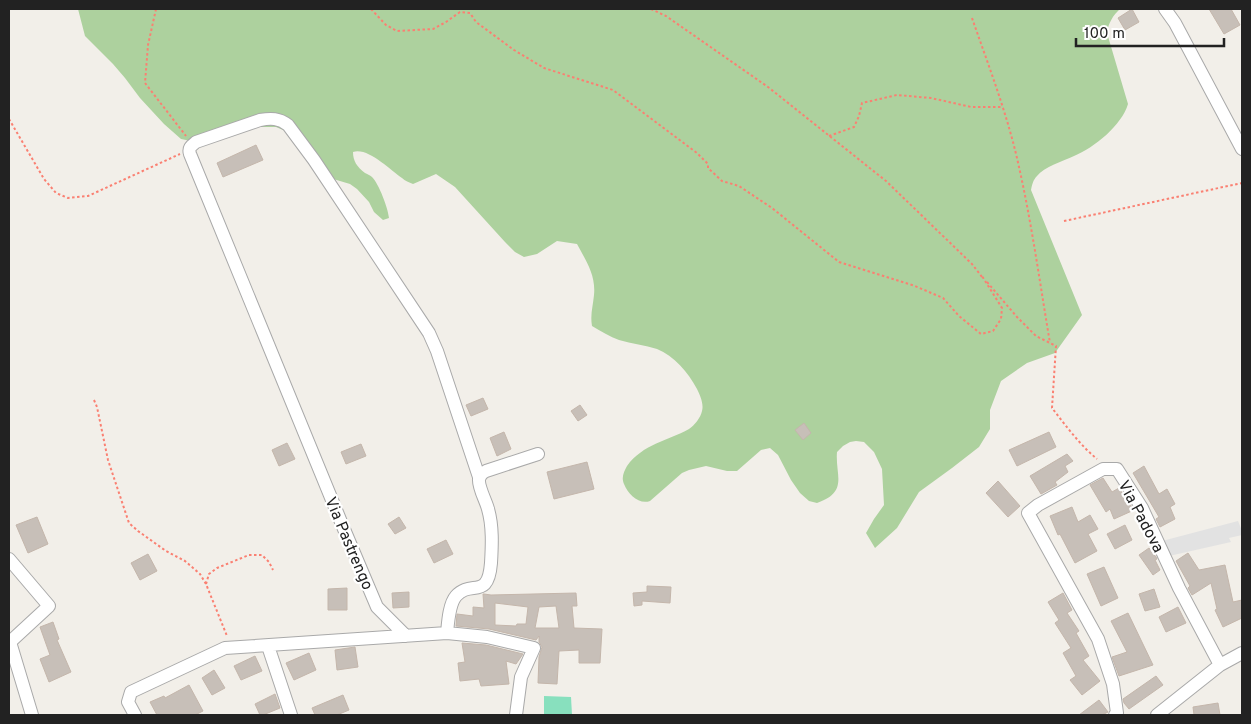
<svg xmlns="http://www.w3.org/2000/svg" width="1251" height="724" font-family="Overpass,sans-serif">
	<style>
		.forest { fill: #add19e }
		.pitch { fill: #88e0be }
		.parking { fill: #e2e2e2 }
		.building { fill: #c7bfb8; stroke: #c4b6ab; fill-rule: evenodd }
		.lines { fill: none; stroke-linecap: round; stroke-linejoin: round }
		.minor-casing { stroke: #a9a9a9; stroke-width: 14 }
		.path { stroke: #fa8072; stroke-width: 2; stroke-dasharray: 2.5 2.5; stroke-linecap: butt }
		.minor { stroke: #fff; stroke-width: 12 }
		.labels { text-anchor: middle; stroke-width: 4.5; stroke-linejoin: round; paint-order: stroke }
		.street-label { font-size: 16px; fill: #222; stroke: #fff }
	</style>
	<rect width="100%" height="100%" fill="#f2efe9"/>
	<!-- forest -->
	<path class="forest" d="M 78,9 L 1120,9 C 1113,15 1108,24 1107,33 L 1128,104 C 1122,125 1094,148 1074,156 C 1063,161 1044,167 1037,176 C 1033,180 1032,185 1031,190 L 1082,315 L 1055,353 L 1027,363 L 1001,381 L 990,410 L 990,429 L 979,447 L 952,468 L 919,492 L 897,528 L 875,548 L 866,533 L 874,519 L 884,505 L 882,469 L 874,452 L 864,442 L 856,441 L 850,442 L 843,446 L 837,452 C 835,475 849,492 817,503 L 809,501 L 800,493 L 791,480 L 778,455 L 770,448 L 761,450 L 737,471 L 727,471 L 706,466 L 689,470 L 682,473 L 650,501 C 639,505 628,494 624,484 C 621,477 624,472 627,466 C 643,444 667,441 689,429 C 694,426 701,417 702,411 C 704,404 700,395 697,389 C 688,372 674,356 657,349 C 645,345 632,344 619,340 C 610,337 601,331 592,326 C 590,315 593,306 594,295 C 596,275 586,261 577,244 L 557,241 L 537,254 L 524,257 L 515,252 L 505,242 L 455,187 L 436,174 L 413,184 C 409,182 405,181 402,178 C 390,170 368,147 353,152 C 353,161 357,167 365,173 C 367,174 370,175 372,177 C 379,184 388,208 389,218 L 383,220 L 374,212 L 369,202 L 357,189 L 350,184 L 330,178 L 288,132 L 276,127 L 257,127 L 191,141 L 181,139 L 164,124 L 140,98 L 125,78 L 113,64 L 85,36 Z"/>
	<!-- pitch -->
	<path class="pitch" d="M 544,696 L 571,697 L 572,715 L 544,715 Z"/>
	<!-- parking -->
	<path class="parking" d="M 1238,521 L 1242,531 L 1242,535 L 1229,538 L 1231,542 L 1169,556 L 1162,541 Z"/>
	<!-- building -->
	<path class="building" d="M 1132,9 L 1139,22 L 1125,30 L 1118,18 Z
		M 1209,9 L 1231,9 L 1240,25 L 1224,34 Z
		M 256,145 L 263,160 L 223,177 L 217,163 Z
		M 483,398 L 488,409 L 471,416 L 466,405 Z
		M 580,405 L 587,415 L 578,421 L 571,411 Z
		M 804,423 L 811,433 L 803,440 L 795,430 Z
		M 504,432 L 511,449 L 497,456 L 490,438 Z
		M 1049,432 L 1056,447 L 1017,466 L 1009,450 Z
		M 287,443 L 295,459 L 279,466 L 272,450 Z
		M 361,444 L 366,456 L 346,464 L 341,452 Z
		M 1067,454 L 1073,461 L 1065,466 L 1068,472 L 1055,482 L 1057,485 L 1041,494 L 1030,476 Z
		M 587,462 L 594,489 L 554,499 L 547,472 Z
		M 1144,466 L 1159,494 L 1167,489 L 1175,504 L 1170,507 L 1175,519 L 1160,527 L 1156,519 L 1159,517 L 1133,473 Z
		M 1103,478 L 1112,492 L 1119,488 L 1134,510 L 1114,519 L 1110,509 L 1106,512 L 1090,485 Z
		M 998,481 L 1020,506 L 1008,517 L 986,493 Z
		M 1072,507 L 1078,522 L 1090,515 L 1098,529 L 1088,534 L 1097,551 L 1075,563 L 1060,534 L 1058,535 L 1050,516 Z
		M 37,517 L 48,544 L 28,553 L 16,525 Z
		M 399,517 L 406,528 L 395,534 L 388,524 Z
		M 1125,525 L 1132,540 L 1115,549 L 1107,534 Z
		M 446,540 L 453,554 L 434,563 L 427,549 Z
		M 1149,548 L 1156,557 L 1157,559 L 1155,560 L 1160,570 L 1153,575 L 1139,555 Z
		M 1188,553 L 1199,570 L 1225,565 L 1233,602 L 1242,600 L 1242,618 L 1223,627 L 1215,610 L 1217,609 L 1211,583 L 1192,595 L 1188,588 L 1190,586 L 1176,561 Z
		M 148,554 L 157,571 L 140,580 L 131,563 Z
		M 1104,567 L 1118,598 L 1101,606 L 1087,574 Z
		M 647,586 L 671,587 L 670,603 L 642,601 L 642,605 L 634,606 L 633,593 L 647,592 Z
		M 347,588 L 347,610 L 328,610 L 328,589 Z
		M 1154,589 L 1160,607 L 1145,611 L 1139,594 Z
		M 409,592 L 409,607 L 393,608 L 392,593 Z
		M 576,593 L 577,606 L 572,606 L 574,628 L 602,629 L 600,663 L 579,663 L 579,650 L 559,651 L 557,684 L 538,683 L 539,657 L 542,647 L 539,642 L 539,636 L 536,640 L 489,629 L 456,626 L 457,614 L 473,616 L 473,607 L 484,608 L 483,594 L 484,594 L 491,595 ZM 495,603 L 528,607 L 526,624 L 517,624 L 516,626 L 495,625 ZM 556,606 L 559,628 L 535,628 L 539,607 Z
		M 1063,593 L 1072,610 L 1067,613 L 1079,631 L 1076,633 L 1089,656 L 1083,660 L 1100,681 L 1082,695 L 1070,680 L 1076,676 L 1063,653 L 1071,648 L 1055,623 L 1059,620 L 1048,602 Z
		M 1178,607 L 1186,623 L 1166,632 L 1159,617 Z
		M 1128,613 L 1153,665 L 1119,676 L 1112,657 L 1127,652 L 1111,621 Z
		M 53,622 L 59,639 L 57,640 L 71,672 L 49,682 L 40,659 L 50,655 L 40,627 Z
		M 462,643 L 486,645 L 523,654 L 516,664 L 506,661 L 509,684 L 481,686 L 479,679 L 460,681 L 458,663 L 465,662 Z
		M 355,647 L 358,667 L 337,670 L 335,650 Z
		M 309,653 L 316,670 L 294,680 L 286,663 Z
		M 255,656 L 262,671 L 241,680 L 234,666 Z
		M 214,670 L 225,688 L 212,695 L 202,678 Z
		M 1156,676 L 1163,685 L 1129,709 L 1124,703 L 1123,699 Z
		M 189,685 L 203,711 L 195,715 L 157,715 L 150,702 L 164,696 L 165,698 Z
		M 275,694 L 280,708 L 263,715 L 260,715 L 255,704 Z
		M 343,695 L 349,710 L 337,715 L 315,715 L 312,708 Z
		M 1099,700 L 1108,712 L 1102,715 L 1079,715 Z
		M 1218,703 L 1220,715 L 1194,715 L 1193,707 Z"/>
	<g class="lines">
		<defs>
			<path id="minor" d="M 1165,9 L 1175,23 L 1242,149
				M 9,559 L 49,606 L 10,642 L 32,715
				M 447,633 C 448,623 449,604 456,596 C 471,579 488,601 491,563 C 492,546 493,526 488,509 C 486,501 478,487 479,479 C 480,475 482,473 486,471 L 538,454
				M 406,636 L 377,607 L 341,522 L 190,154 C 188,148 191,146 196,142 L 260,120 C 271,118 279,118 288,125 L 314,160 L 429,333 L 437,351 L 479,477
				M 268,646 L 291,715
				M 135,715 L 128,702 L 131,692 L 225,648 L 447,633 L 487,637 L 534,648 L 521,677 L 516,715
				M 1115,715 L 1117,713 L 1113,684 L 1098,639 L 1028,513 L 1038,505 L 1103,469 L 1117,469 L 1142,508 L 1179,588 L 1220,665
				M 1157,715 L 1220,665 L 1242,653"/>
		</defs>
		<!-- minor casing -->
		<use href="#minor" class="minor-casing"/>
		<!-- path -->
		<path class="path" d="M 156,9 L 148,45 L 145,83 L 186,136
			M 371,9 L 386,25 L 397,31 L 433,29 L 446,22 L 460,12 L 470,13 L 476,22 L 514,50 L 544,68 L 613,90 L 697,153 L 708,164 L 708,168 L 722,181 L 739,186 L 772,208 L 839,262 L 915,286 L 943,298 L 959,316 L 981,334 L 993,331 L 1001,319 L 1002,308 L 982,276
			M 651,9 L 666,16 L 768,87 L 886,181 L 972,264 L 982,277
			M 972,18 C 989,67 1008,116 1019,167 C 1032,225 1040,284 1050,343
			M 9,119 L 44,179 L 56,193 L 68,198 L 88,196 L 180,154
			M 829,136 L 854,127 L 859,116 L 862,103 L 897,95 L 931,98 L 971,107 L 1003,107
			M 1064,221 L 1242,183
			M 987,282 L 1017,317 L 1036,336 L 1056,346 L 1052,408 C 1066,426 1080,445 1097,459
			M 94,400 L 97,407 L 108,460 L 129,523 L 138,531 L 166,551 L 185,561 L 200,574 L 206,584 L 227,636
			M 206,584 L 209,574 L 217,568 L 249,555 L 262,555 L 269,562 L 273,570"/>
		<!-- minor -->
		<use href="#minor" class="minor"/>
	</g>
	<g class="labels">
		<!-- street labels -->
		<g class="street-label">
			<text transform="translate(1142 516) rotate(62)" y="6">Via Padova</text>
			<text transform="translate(350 543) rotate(67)" y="6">Via Pastrengo</text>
		</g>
	</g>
	<!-- border -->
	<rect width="1251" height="724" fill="none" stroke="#222222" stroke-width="20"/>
	<!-- scale -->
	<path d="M1076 38v8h148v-8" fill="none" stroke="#222222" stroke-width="2.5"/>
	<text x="1084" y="38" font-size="15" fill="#222222" stroke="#ffffff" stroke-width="4" paint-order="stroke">100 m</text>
</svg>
